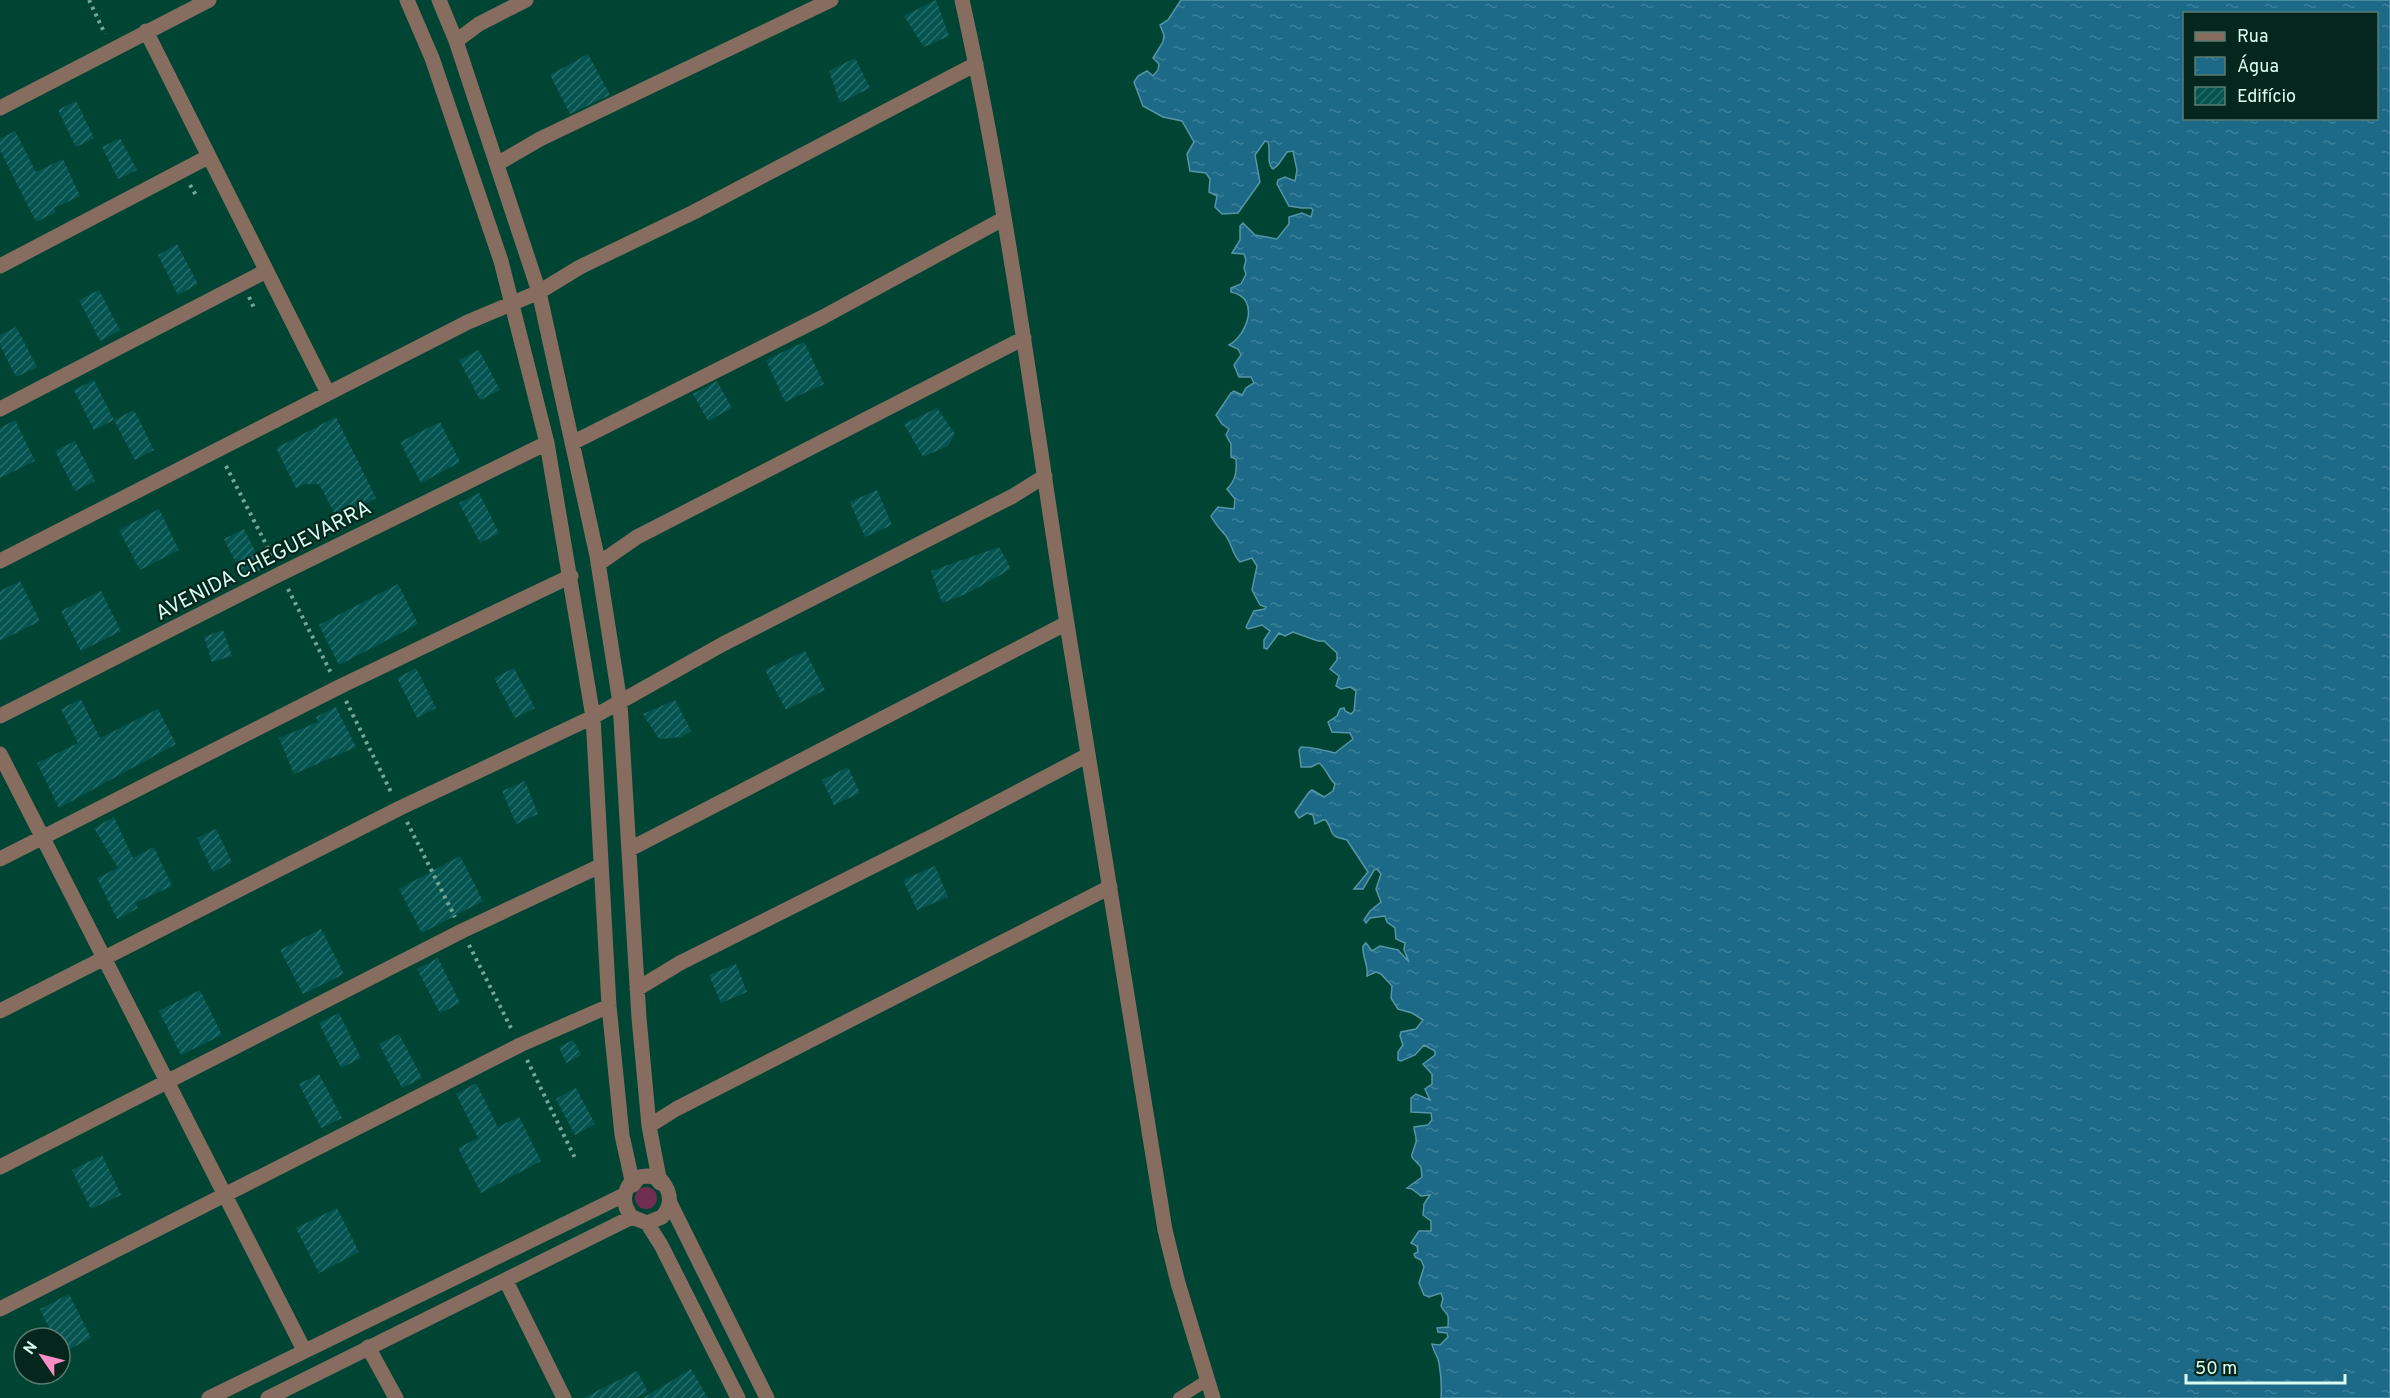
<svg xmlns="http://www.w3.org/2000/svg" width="2390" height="1398" font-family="Overpass,sans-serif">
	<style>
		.green { fill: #722e52 }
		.water { fill: url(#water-ripples); stroke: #5596a7; stroke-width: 1.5; fill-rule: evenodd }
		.building { fill: url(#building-hatch) }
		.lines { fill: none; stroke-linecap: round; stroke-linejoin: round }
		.path { stroke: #74a798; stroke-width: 4; stroke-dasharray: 3 4.5; stroke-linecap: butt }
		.service { stroke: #876d5f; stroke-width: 12 }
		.minor { stroke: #876d5f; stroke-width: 15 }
		.labels { text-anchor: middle; stroke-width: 4.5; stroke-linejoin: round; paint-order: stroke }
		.street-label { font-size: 21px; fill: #d9fef0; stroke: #05261d }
	</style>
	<defs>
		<pattern id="water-ripples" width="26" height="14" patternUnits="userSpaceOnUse" patternTransform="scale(1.5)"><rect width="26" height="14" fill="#1c6988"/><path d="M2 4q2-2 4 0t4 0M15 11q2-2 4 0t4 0" fill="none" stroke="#3c8099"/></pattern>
		<pattern id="building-hatch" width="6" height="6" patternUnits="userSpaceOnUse" patternTransform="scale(1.5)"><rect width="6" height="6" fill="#045451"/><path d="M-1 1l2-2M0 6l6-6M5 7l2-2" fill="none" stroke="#286e6a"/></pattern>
	</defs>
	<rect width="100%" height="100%" fill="#043"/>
	<!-- green -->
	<path class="green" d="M635 1198a11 11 0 1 1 22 0a11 11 0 1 1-22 0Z"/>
	<!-- water -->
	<path class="water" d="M 1181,0 L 2390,0 L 2390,1398 L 1441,1398 C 1442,1386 1441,1375 1439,1363 C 1438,1356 1433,1351 1432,1344 L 1440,1345 L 1448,1337 L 1447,1333 L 1438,1332 L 1437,1328 L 1448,1327 C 1449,1310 1447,1317 1441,1306 L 1443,1299 L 1441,1293 L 1429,1297 L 1424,1295 L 1419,1283 L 1424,1267 L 1421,1260 L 1415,1257 L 1414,1254 L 1418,1252 L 1417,1246 L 1411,1243 L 1419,1231 L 1431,1231 L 1431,1221 L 1423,1215 L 1424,1204 L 1430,1195 L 1421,1196 L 1412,1189 L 1407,1188 L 1422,1177 L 1421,1167 C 1408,1153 1411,1160 1416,1142 C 1417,1137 1414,1132 1414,1127 L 1428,1125 L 1432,1120 L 1431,1113 L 1411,1112 L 1411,1098 L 1416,1094 L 1430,1100 L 1425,1089 L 1432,1084 L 1432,1074 L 1423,1064 L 1435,1055 L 1435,1051 L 1424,1045 L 1415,1055 L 1401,1061 L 1398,1060 L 1398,1052 L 1403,1045 L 1400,1036 L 1401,1032 L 1416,1029 L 1423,1020 L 1412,1013 L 1398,1009 L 1391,998 L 1392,986 L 1381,974 L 1376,972 L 1367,976 C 1369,966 1362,957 1363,946 L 1366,943 L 1372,951 L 1380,946 L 1398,950 L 1409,962 L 1404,950 L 1405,943 L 1396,939 L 1395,928 L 1387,922 L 1385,916 L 1370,918 L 1366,923 L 1364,920 L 1370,911 L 1381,902 L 1376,889 L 1381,874 L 1377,869 L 1374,870 L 1363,889 L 1354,889 L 1368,872 L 1347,840 C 1326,835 1336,835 1326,820 L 1323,820 L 1315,824 L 1313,815 L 1307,813 L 1299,818 L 1295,812 L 1309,792 L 1312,790 L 1324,797 L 1333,791 L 1335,784 C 1328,777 1326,768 1319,763 L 1311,767 L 1301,767 L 1299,750 L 1301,747 C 1309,747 1327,751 1335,753 L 1353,739 L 1350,733 L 1332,732 L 1328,722 L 1337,716 L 1340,709 L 1344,708 L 1345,711 L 1351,714 L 1354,711 L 1356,691 L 1350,687 L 1341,689 L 1336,686 L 1339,676 L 1330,669 L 1337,660 L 1337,653 L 1324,641 L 1318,641 L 1293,632 L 1285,636 L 1279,633 L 1267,649 L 1264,648 L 1264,640 L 1270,631 L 1262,625 L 1248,629 L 1246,627 L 1254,611 L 1265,609 L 1266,607 L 1260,605 L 1252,590 L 1257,566 L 1252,558 L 1240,562 C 1232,554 1232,544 1226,536 C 1220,529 1215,524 1211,516 L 1218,507 L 1234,509 L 1235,499 L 1227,489 C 1236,480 1237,471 1236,459 L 1231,457 L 1231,444 L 1226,435 L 1229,429 L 1222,424 L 1216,415 L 1231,393 L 1234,391 L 1242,395 L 1246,388 L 1254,383 L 1251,377 L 1239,377 L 1234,365 L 1241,355 L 1238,349 L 1229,345 C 1247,335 1261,298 1231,292 L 1231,288 L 1241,284 L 1246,274 L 1244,268 L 1246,260 L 1244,254 L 1232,253 L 1240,240 L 1240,226 L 1243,223 L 1255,235 L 1277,239 L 1289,224 L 1289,217 L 1302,213 L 1311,217 L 1313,210 L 1311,208 L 1302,208 L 1289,206 L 1277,184 L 1278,180 L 1285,177 L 1295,181 L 1297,170 L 1293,151 L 1287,152 L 1278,165 L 1273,169 C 1266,164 1271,150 1268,142 L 1265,141 L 1255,155 L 1260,182 L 1238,213 L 1222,214 L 1215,207 L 1217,196 L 1209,192 L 1210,179 L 1206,173 L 1190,171 L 1187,154 L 1194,142 L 1182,121 L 1163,117 L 1143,106 L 1134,82 L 1138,76 L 1147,71 L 1153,76 L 1158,70 L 1159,64 L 1153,58 L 1163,42 L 1164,35 L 1160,25 L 1168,20 ZM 2184,14 L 2376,14 L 2376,118 L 2184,118 Z"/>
	<!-- building -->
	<path class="building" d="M 936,0 L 949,36 L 924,47 L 904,16 Z
		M 588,54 L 610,95 L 570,114 L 550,75 Z
		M 855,58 L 870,88 L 840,103 L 829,71 Z
		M 76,101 L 94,138 L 76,147 L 58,110 Z
		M 15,131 L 36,172 L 63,159 L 80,196 L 54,208 L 56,212 L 36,222 L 0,150 L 0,139 Z
		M 120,138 L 137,170 L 118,179 L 102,147 Z
		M 177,244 L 198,284 L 178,295 L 158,255 Z
		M 99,290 L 120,330 L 100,341 L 79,300 Z
		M 16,327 L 37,367 L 16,377 L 0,345 L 0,335 Z
		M 804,342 L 824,384 L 785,402 L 766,360 Z
		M 479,350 L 500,390 L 480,400 L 459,360 Z
		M 94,380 L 114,420 L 94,430 L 74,390 Z
		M 717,381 L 732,408 L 708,421 L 693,394 Z
		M 937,408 L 955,434 L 948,446 L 923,457 L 904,424 Z
		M 134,410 L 154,450 L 135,460 L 114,420 Z
		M 336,417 L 376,498 L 337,518 L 319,484 L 305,484 L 296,488 L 276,448 Z
		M 15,420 L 35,461 L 0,478 L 0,428 Z
		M 440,422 L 460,462 L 421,483 L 400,442 Z
		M 75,441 L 95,481 L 75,491 L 55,451 Z
		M 877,490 L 892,525 L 865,537 L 850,502 Z
		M 479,493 L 499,533 L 480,543 L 459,503 Z
		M 159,509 L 179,550 L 140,570 L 119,530 Z
		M 244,529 L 264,569 L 244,579 L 224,539 Z
		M 999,547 L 1011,569 L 966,594 L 942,603 L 931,571 Z
		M 20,581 L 40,621 L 0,641 L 0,591 Z
		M 398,584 L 418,624 L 339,665 L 319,625 Z
		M 101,591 L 121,631 L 81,651 L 61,611 Z
		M 223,630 L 232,656 L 212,662 L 204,637 Z
		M 805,651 L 825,690 L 786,710 L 765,670 Z
		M 416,668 L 436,708 L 417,718 L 397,678 Z
		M 514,668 L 535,708 L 515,718 L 494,678 Z
		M 81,699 L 100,738 L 158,709 L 176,744 L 59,808 L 37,763 L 78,743 L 61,709 Z
		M 675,700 L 691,731 L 681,737 L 659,739 L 643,714 Z
		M 336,707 L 356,747 L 294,774 L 279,738 L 318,722 L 316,717 Z
		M 848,767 L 860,793 L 834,805 L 822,780 Z
		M 525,781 L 538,814 L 516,824 L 502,791 Z
		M 114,817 L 133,858 L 154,847 L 172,886 L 135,903 L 138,908 L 117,919 L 97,878 L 118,868 L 94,828 Z
		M 216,829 L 232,862 L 213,872 L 197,838 Z
		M 460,856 L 483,901 L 422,933 L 399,889 Z
		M 935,866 L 948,897 L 917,910 L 903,880 Z
		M 321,929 L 344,974 L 303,994 L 280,950 Z
		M 438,958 L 460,1003 L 440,1013 L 417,969 Z
		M 736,964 L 747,992 L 721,1003 L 709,975 Z
		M 200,990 L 222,1035 L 181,1055 L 159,1011 Z
		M 339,1013 L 361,1058 L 341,1068 L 319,1023 Z
		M 399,1034 L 422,1078 L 402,1088 L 379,1044 Z
		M 573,1040 L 581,1055 L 566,1063 L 559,1047 Z
		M 319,1074 L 342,1118 L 321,1128 L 299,1084 Z
		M 476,1083 L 498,1127 L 519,1117 L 541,1161 L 481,1193 L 458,1148 L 478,1138 L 456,1094 Z
		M 576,1088 L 595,1124 L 575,1135 L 556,1099 Z
		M 102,1155 L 121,1195 L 91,1209 L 72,1170 Z
		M 337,1208 L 359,1252 L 319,1273 L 296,1228 Z
		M 69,1294 L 91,1338 L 62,1353 L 60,1338 L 54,1338 L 40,1309 Z
		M 691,1369 L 708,1398 L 643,1398 Z
		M 637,1371 L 648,1392 L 635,1398 L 583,1398 Z"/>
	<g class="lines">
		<!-- path -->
		<path class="path" d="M 89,0 L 105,34
			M 190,185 L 197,197
			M 249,297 L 255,310
			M 226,466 L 273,558
			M 288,589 L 331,673
			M 346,701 L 392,794
			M 407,822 L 455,917
			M 469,945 L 513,1032
			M 527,1060 L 575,1158"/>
		<!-- service -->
		<path class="service" d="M 1179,1398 L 1206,1381"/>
		<!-- minor -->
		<path class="minor" d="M 407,0 L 432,58 L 501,261 L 547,443 L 593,717 L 609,1006 L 622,1135 L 633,1185
			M 439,0 L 456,41 L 539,292 L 597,556 L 620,703 L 639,1018 L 649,1126 L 660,1183
			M 962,0 C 1008,206 1034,416 1067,624 C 1099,826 1131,1028 1165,1230 L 1178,1283 L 1213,1398
			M 146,31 L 328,393
			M 456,41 L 479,24 L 526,0
			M 0,108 L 209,0
			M 497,164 L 540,139 L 831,0
			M 0,266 L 208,157
			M 0,409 L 266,271
			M 572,443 L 823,317 L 1003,219
			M 0,561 L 468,322 L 539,292 L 580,267 L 694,212 L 976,64
			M 598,564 L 637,537 L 1024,338
			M 0,716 L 280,574 L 547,443
			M 0,754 L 304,1350
			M 630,849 L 1067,623
			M 0,859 L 339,687 L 571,576
			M 637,989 L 680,963 L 941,832 L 1088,755
			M 0,1011 L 400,808 L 593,717 L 723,644 L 1013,496 L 1045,476
			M 649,1126 L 676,1109 L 1110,887
			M 0,1167 L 462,931 L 600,866
			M 647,1176 L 655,1177 L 660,1183 L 662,1181 C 672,1194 672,1205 662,1217 L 647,1223 L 632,1217 C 622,1205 622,1193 632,1181 L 633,1185 L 639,1177 Z
			M 670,1203 L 767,1398
			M 647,1223 L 661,1245 L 738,1398
			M 506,1281 L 564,1398
			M 0,1309 L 520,1045 L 609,1006
			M 368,1347 L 396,1398
			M 209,1398 L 624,1195
			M 268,1398 L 632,1217"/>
	</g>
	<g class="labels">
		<!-- street labels -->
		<g class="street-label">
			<text transform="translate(263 560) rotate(-27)" y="7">AVENIDA CHEGUEVARRA</text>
		</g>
	</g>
	<!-- legend -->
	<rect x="2183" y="12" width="195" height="108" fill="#05261d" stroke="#5a7c71" stroke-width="1.5"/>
	<rect x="2195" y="32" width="30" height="9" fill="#876d5f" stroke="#5a7c71" stroke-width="1.5"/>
	<text x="2237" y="42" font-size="18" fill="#d9fef0">Rua</text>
	<rect x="2195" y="57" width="30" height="18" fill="url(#water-ripples)" stroke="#5a7c71" stroke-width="1.5"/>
	<text x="2237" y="72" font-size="18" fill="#d9fef0">Água</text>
	<rect x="2195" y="87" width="30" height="18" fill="url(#building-hatch)" stroke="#5a7c71" stroke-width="1.5"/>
	<text x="2237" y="102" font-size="18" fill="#d9fef0">Edifício</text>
	<!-- north arrow -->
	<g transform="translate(42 1356) rotate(305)"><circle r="28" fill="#05261d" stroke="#5a7c71" stroke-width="1.5"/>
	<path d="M0-4.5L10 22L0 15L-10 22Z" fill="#fb8fc5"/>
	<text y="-9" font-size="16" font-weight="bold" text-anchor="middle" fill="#d9fef0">N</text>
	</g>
	<!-- scale -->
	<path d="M2186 1374v9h159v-9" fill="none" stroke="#d9fef0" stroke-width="3"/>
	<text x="2195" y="1374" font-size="18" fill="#d9fef0" stroke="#05261d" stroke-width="4.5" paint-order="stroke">50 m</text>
</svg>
